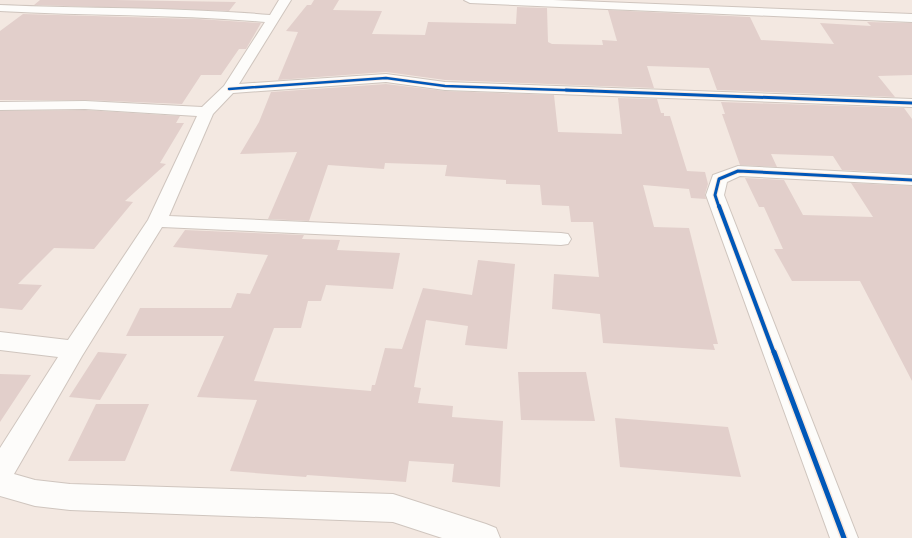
<svg xmlns="http://www.w3.org/2000/svg" width="912" height="538" font-family="Merriweather,serif">
	<style>
		.building { fill: #e2cfcb }
		.lines { fill: none; stroke-linecap: round; stroke-linejoin: round }
		.street-casing { stroke: #cfc5be; stroke-width: 2 }
		.street { fill: #fdfcfa; fill-rule: evenodd }
		.cycleway-far3-casing { stroke: #fae7da; stroke-width: 4 }
		.cycleway-far2-casing { stroke: #fae7da; stroke-width: 5 }
		.cycleway-far1-casing { stroke: #fae7da; stroke-width: 6 }
		.cycleway-casing { stroke: #fae7da; stroke-width: 8 }
		.cycleway-far3 { stroke: #0057b8; stroke-width: 2.5 }
		.cycleway-far2 { stroke: #0057b8; stroke-width: 3 }
		.cycleway-far1 { stroke: #0057b8; stroke-width: 4 }
		.cycleway { stroke: #0057b8; stroke-width: 5 }
	</style>
	<rect width="100%" height="100%" fill="#f3e8e1"/>
	<!-- building -->
	<path class="building" d="M 40,0 L 114,0 L 236,2 L 229,11 L 34,5 Z
		M 314,0 L 339,0 L 333,10 L 382,11 L 372,34 L 425,35 L 428,22 L 516,24 L 517,7 L 547,8 L 548,42 L 552,44 L 603,45 L 602,40 L 617,41 L 608,10 L 750,17 L 761,40 L 834,44 L 820,23 L 871,26 L 867,22 L 912,23 L 912,75 L 878,76 L 895,97 L 717,90 L 709,68 L 647,66 L 654,88 L 445,80 L 386,72 L 278,80 L 298,32 L 286,31 L 307,5 L 311,5 Z
		M 23,14 L 199,19 L 261,23 L 246,49 L 239,49 L 221,75 L 201,75 L 182,104 L 85,100 L 0,100 L 0,31 Z
		M 386,84 L 445,91 L 554,95 L 558,132 L 622,134 L 618,98 L 657,99 L 661,113 L 664,113 L 664,116 L 670,116 L 687,171 L 705,172 L 708,184 L 705,194 L 706,199 L 691,198 L 689,189 L 643,185 L 654,227 L 689,228 L 718,344 L 713,344 L 715,350 L 603,343 L 600,314 L 552,309 L 554,274 L 599,277 L 593,222 L 571,222 L 569,206 L 542,205 L 540,185 L 506,184 L 506,180 L 445,176 L 447,165 L 385,163 L 384,169 L 328,165 L 309,221 L 268,219 L 297,152 L 240,154 L 259,122 L 271,92 Z
		M 721,102 L 904,108 L 912,119 L 912,174 L 842,170 L 833,156 L 771,154 L 777,167 L 740,165 L 722,114 L 725,114 Z
		M 85,110 L 180,116 L 176,123 L 184,123 L 160,163 L 166,164 L 125,201 L 133,202 L 94,249 L 54,248 L 18,284 L 42,285 L 22,310 L 0,308 L 0,111 Z
		M 745,178 L 784,180 L 803,215 L 873,217 L 851,183 L 912,186 L 912,381 L 860,281 L 792,281 L 774,249 L 783,249 L 764,207 L 759,207 Z
		M 185,230 L 304,235 L 302,239 L 340,240 L 337,250 L 400,253 L 393,289 L 326,285 L 321,301 L 308,301 L 301,328 L 274,328 L 254,381 L 371,391 L 372,385 L 375,385 L 385,348 L 402,349 L 423,288 L 472,295 L 478,260 L 515,264 L 507,349 L 465,345 L 468,326 L 426,320 L 414,387 L 421,388 L 418,403 L 453,406 L 452,417 L 503,421 L 500,487 L 452,482 L 454,464 L 409,461 L 406,482 L 307,475 L 306,477 L 230,471 L 257,400 L 197,397 L 224,336 L 126,336 L 140,308 L 231,308 L 237,293 L 250,294 L 268,255 L 173,247 Z
		M 98,352 L 127,354 L 100,400 L 69,397 Z
		M 518,372 L 586,372 L 595,421 L 521,420 Z
		M 0,374 L 31,375 L 0,422 Z
		M 96,404 L 149,404 L 125,461 L 68,461 Z
		M 615,418 L 728,427 L 741,477 L 620,467 Z"/>
	<g class="lines">
		<defs>
			<path id="street" d="M 279,0 L 291,0 L 239,84 L 386,74 L 445,82 L 912,99 L 912,107 L 445,90 L 386,82 L 233,93 L 213,114 L 169,216 L 561,233 L 568,234 L 571,239 L 568,244 L 561,245 L 162,227 L 82,356 L 14,474 L 35,480 L 70,484 L 393,494 L 486,524 L 496,528 L 500,538 L 442,538 L 393,522 L 70,510 L 35,506 L 0,496 L 0,448 L 58,357 L 0,350 L 0,332 L 68,340 L 148,220 L 197,116 L 85,109 L 0,110 L 0,102 L 85,101 L 202,107 L 224,86 L 265,22 C 177,14 88,16 0,11 L 0,5 C 90,9 180,7 270,15 Z
				M 464,0 L 553,0 L 912,14 L 912,22 L 470,3 Z
				M 738,166 L 912,175 L 912,185 L 740,176 L 727,182 L 724,195 L 858,538 L 830,538 L 706,195 L 713,175 Z"/>
		</defs>
		<!-- street casing -->
		<use href="#street" class="street-casing"/>
		<!-- street -->
		<use href="#street" class="street"/>
		<defs>
			<path id="cycleway-far3" d="M 229,89 L 386,78 L 445,86 L 593,91"/>
			<path id="cycleway-far2" d="M 566,90 L 912,103
				M 719,207 L 715,195 L 719,179 L 738,171 L 912,180"/>
			<path id="cycleway-far1" d="M 719,206 L 774,353"/>
			<path id="cycleway" d="M 774,352 L 844,538"/>
		</defs>
		<!-- cycleway-far3 casing -->
		<use href="#cycleway-far3" class="cycleway-far3-casing"/>
		<!-- cycleway-far2 casing -->
		<use href="#cycleway-far2" class="cycleway-far2-casing"/>
		<!-- cycleway-far1 casing -->
		<use href="#cycleway-far1" class="cycleway-far1-casing"/>
		<!-- cycleway casing -->
		<use href="#cycleway" class="cycleway-casing"/>
		<!-- cycleway-far3 -->
		<use href="#cycleway-far3" class="cycleway-far3"/>
		<!-- cycleway-far2 -->
		<use href="#cycleway-far2" class="cycleway-far2"/>
		<!-- cycleway-far1 -->
		<use href="#cycleway-far1" class="cycleway-far1"/>
		<!-- cycleway -->
		<use href="#cycleway" class="cycleway"/>
	</g>
</svg>
